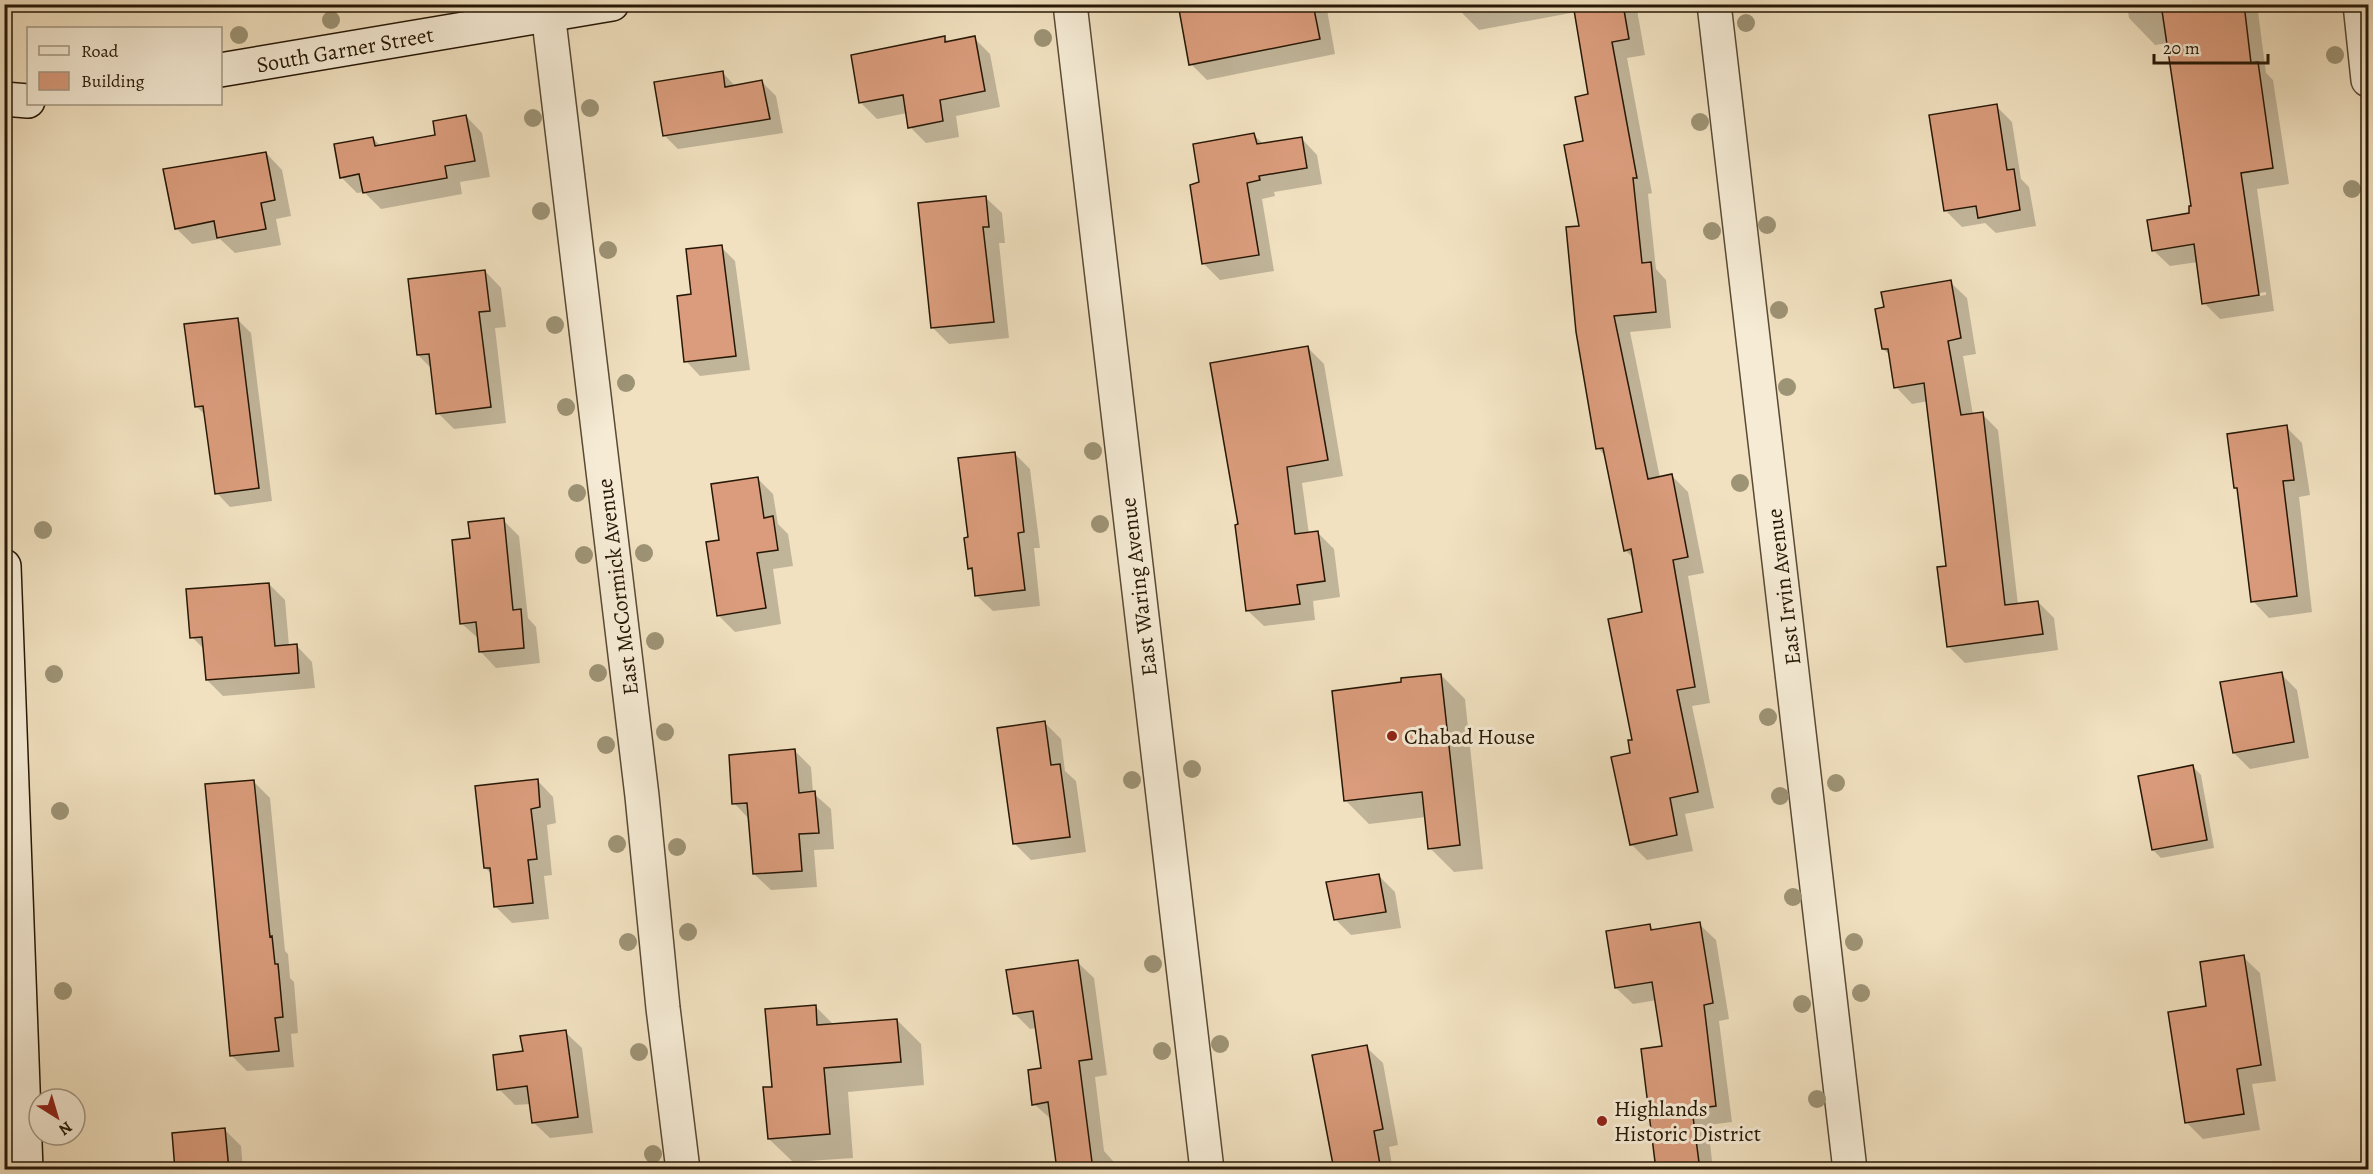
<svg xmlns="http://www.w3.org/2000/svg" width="2373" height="1174" font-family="Alegreya,serif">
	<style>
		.shadow { fill: #0003; fill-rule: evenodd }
		.building { fill: #da9c7c; stroke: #261705; stroke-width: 1.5 }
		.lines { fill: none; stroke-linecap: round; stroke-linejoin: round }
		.street-casing { stroke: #594a34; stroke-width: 36 }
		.secondary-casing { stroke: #261705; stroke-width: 36 }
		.street { stroke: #f6ecd6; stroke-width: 33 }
		.secondary { stroke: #f6ecd6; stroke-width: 33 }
		.tree { fill: #9d9375 }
		.poi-dot { fill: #8f2418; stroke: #f6ecd6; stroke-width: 2 }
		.labels { text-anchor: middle; stroke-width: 6; stroke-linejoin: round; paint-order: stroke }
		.street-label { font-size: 22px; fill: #261705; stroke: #f6ecd6 }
		.poi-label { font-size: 22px; fill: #261705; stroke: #f6ecd6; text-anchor: start }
	</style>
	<rect width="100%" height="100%" fill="#f1e1c0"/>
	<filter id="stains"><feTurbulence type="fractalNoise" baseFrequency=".00333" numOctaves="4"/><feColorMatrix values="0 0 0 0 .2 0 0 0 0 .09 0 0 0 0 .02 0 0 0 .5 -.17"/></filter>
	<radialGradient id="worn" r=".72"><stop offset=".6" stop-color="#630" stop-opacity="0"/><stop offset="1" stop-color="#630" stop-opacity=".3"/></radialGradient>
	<!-- shadow -->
	<path class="shadow" d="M 1200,4 L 1326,4 L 1335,54 L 1207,80 L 1191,64 Z
		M 1461,4 L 1636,4 L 1645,55 L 1627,58 L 1652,193 L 1648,194 L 1656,269 L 1666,280 L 1671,328 L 1630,332 L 1660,478 L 1671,475 L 1688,492 L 1704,573 L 1688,576 L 1710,703 L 1692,706 L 1714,808 L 1685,814 L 1693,851 L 1647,860 L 1631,844 L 1632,754 L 1644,613 L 1635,560 L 1625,550 L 1606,457 L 1598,448 L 1580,227 L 1584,142 L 1590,95 L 1576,12 L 1479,30 L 1463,14 Z
		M 2127,4 L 2257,4 L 2266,73 L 2273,80 L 2289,184 L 2257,189 L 2274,311 L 2220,319 L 2204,303 L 2198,262 L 2170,266 L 2153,250 L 2191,214 L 2192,207 L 2168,43 L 2155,45 L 2129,18 ZM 2266,292 L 2266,295 L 2215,303 L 2215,300 Z
		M 944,38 L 949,42 L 974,38 L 990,54 L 1000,107 L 956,116 L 959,137 L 926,143 L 910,127 L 907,113 L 877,119 L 861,103 Z
		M 722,72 L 736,87 L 761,81 L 776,96 L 783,133 L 678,149 L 664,135 Z
		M 1996,106 L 2012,122 L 2021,179 L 2029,187 L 2036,226 L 1996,233 L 1985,223 L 1962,227 L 1945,210 Z
		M 466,116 L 482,133 L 490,177 L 460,182 L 462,194 L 381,209 L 364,192 L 357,193 L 341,177 L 373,138 L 381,147 L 437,136 Z
		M 1254,135 L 1263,144 L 1301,138 L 1317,155 L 1322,184 L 1274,192 L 1275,196 L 1262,199 L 1274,271 L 1220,280 L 1204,264 L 1201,183 Z
		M 266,153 L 282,170 L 291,216 L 276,219 L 281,245 L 235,253 L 220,239 L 192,244 L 176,228 Z
		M 985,197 L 1002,213 L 1005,243 L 999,243 L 1009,338 L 949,344 L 933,328 Z
		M 721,247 L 735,261 L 750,370 L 700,376 L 686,361 Z
		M 485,271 L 501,288 L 506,327 L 495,328 L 506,423 L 454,429 L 438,413 L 432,369 L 418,355 Z
		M 1950,282 L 1967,298 L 1976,354 L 1963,356 L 1973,415 L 1982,414 L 1998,430 L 2018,605 L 2038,602 L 2054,618 L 2058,650 L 1965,663 L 1949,647 L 1947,567 L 1928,401 L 1912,404 L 1896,387 L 1891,356 L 1883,349 Z
		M 237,319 L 251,333 L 272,501 L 230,507 L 217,493 L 206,416 L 196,406 Z
		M 1308,348 L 1324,364 L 1343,476 L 1302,483 L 1309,534 L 1318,533 L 1334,549 L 1340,597 L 1313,601 L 1315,620 L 1264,626 L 1247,610 L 1240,525 Z
		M 2286,427 L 2302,443 L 2310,495 L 2299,497 L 2312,612 L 2269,618 L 2253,601 L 2239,491 L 2236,488 Z
		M 1014,453 L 1030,469 L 1040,548 L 1034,548 L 1040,606 L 993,611 L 976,595 L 974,573 L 969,568 L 970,538 Z
		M 757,478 L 773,494 L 778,524 L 788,534 L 793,566 L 773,569 L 781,624 L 735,632 L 718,615 L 720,541 Z
		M 503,520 L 519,536 L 528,618 L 536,627 L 540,663 L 496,668 L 480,651 L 479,639 L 461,623 L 472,539 Z
		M 269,584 L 285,600 L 289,646 L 296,645 L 312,662 L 315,688 L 223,696 L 207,680 L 205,650 L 192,637 Z
		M 2281,674 L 2297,690 L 2309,758 L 2250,769 L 2234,753 Z
		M 1441,675 L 1465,699 L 1483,869 L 1454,872 L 1430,848 L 1426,817 L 1369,824 L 1345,800 L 1403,684 Z
		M 1045,723 L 1061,739 L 1065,771 L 1076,781 L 1086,852 L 1031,860 L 1014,843 Z
		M 795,751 L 811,767 L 813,793 L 831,809 L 834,849 L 814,850 L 817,887 L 771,890 L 754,874 L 750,820 L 734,803 Z
		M 2193,767 L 2201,775 L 2214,848 L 2161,858 L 2153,850 Z
		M 537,780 L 553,797 L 556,823 L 547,825 L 552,875 L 544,876 L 549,919 L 512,923 L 495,906 L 492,874 L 485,868 Z
		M 254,782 L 270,798 L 285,951 L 288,954 L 290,978 L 294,982 L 298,1033 L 291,1034 L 294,1067 L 247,1071 L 231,1055 Z
		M 1379,876 L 1395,892 L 1401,928 L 1351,935 L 1335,919 Z
		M 1699,924 L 1716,940 L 1729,1019 L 1719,1021 L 1732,1122 L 1708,1125 L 1713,1170 L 1657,1170 L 1664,1047 L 1657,1000 L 1633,1004 L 1616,988 L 1649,925 L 1655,931 Z
		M 2243,957 L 2260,973 L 2276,1081 L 2252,1084 L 2260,1130 L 2203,1139 L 2187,1123 L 2208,1008 Z
		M 1077,962 L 1094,978 L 1107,1075 L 1095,1077 L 1104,1151 L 1121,1170 L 1058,1170 L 1052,1120 L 1034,1104 L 1042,1069 L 1037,1028 L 1030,1029 L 1014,1013 Z
		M 815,1006 L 834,1025 L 897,1020 L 921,1044 L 924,1085 L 848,1092 L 853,1158 L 793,1162 L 769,1139 L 773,1088 Z
		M 565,1032 L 582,1048 L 593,1133 L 550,1138 L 533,1122 L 531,1104 L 515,1105 L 499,1089 L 524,1052 Z
		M 1366,1047 L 1383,1063 L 1398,1145 L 1389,1147 L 1393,1170 L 1335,1170 Z
		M 225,1130 L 241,1146 L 243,1170 L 177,1170 Z
		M 2330,1165 L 2335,1170 L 2287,1170 Z"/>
	<!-- building -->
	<path class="building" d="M 1178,4 L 1313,4 L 1320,39 L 1189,65 Z
		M 1573,4 L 1623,4 L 1629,39 L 1612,42 L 1637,178 L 1633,178 L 1642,263 L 1651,262 L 1656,312 L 1614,316 L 1648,479 L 1672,474 L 1688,557 L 1673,560 L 1695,687 L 1677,690 L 1698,792 L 1670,798 L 1677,835 L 1630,845 L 1611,757 L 1630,753 L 1628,740 L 1632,740 L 1608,619 L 1642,612 L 1631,549 L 1624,551 L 1603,448 L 1596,449 L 1576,332 L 1566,227 L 1579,226 L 1564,145 L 1583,141 L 1575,97 L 1588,94 Z
		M 2161,4 L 2244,4 L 2251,63 L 2258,62 L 2273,168 L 2241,173 L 2259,295 L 2202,304 L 2194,244 L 2152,251 L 2147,220 L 2189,213 L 2189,206 L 2191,206 Z
		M 945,36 L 945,42 L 975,36 L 985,91 L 940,100 L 943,121 L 908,128 L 903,95 L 859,103 L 851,55 Z
		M 723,71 L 725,87 L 762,80 L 770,119 L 663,136 L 654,82 Z
		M 1997,104 L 2007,170 L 2014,169 L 2020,210 L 1978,218 L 1976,206 L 1944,211 L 1929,115 Z
		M 466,115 L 475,161 L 445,166 L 447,178 L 363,193 L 359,174 L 340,178 L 334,144 L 373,137 L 375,146 L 435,135 L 433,121 Z
		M 1254,133 L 1257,144 L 1302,137 L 1307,168 L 1259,176 L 1260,180 L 1247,183 L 1259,255 L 1202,264 L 1190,185 L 1199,182 L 1193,144 Z
		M 266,152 L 275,200 L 261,203 L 266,229 L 217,238 L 214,221 L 175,229 L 163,169 Z
		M 986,196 L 989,227 L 983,227 L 994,322 L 931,328 L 918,203 Z
		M 722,245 L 736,356 L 684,362 L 677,296 L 691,294 L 686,249 Z
		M 485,270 L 490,311 L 479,312 L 491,407 L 436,414 L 429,354 L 417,355 L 408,279 Z
		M 1951,280 L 1961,338 L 1948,341 L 1961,415 L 1983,412 L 2005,605 L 2038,601 L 2043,634 L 1947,647 L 1937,567 L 1946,566 L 1924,383 L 1894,388 L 1888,349 L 1882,349 L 1875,309 L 1884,307 L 1881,292 Z
		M 238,318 L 259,488 L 215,494 L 203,406 L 195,407 L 184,324 Z
		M 1308,346 L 1328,460 L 1287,467 L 1295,534 L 1318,531 L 1325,581 L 1297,585 L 1300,604 L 1246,611 L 1235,525 L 1238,524 L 1210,363 Z
		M 2287,425 L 2294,480 L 2283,481 L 2297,596 L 2251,602 L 2237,488 L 2234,488 L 2227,434 Z
		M 1015,452 L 1024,532 L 1018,533 L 1025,590 L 975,596 L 972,568 L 968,569 L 964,538 L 968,537 L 958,458 Z
		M 758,477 L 764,518 L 773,516 L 778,550 L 757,553 L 766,608 L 717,616 L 706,542 L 719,540 L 711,484 Z
		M 504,518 L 513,610 L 521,609 L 524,648 L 479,652 L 476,622 L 460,624 L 452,540 L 470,538 L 468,522 Z
		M 269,583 L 275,646 L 297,644 L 299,673 L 206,680 L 202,637 L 190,638 L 186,589 Z
		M 2282,672 L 2294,742 L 2233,753 L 2220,682 Z
		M 1441,674 L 1460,845 L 1428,849 L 1422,792 L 1344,801 L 1332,691 L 1401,682 L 1401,678 Z
		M 1045,721 L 1051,765 L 1060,764 L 1070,837 L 1013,844 L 997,728 Z
		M 795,749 L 799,793 L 815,791 L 819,833 L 799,834 L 802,871 L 753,874 L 747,803 L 732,804 L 729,755 Z
		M 2193,765 L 2207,840 L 2152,850 L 2138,776 Z
		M 538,779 L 540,807 L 531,809 L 537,859 L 528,860 L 533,903 L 494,907 L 490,868 L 484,868 L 475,786 Z
		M 254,780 L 270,937 L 272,936 L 275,964 L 278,964 L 283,1017 L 275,1018 L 279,1051 L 230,1056 L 205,784 Z
		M 1379,874 L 1386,912 L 1334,920 L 1326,882 Z
		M 1700,922 L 1713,1003 L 1704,1005 L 1716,1106 L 1692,1109 L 1700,1170 L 1656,1170 L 1641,1049 L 1662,1046 L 1652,982 L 1615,988 L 1606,931 L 1650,924 L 1651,930 Z
		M 2244,955 L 2261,1065 L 2237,1069 L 2244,1114 L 2185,1123 L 2168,1012 L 2206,1006 L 2200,962 Z
		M 1078,960 L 1092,1059 L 1079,1061 L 1093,1170 L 1057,1170 L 1048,1102 L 1032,1105 L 1028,1070 L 1041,1068 L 1033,1011 L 1013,1014 L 1006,970 Z
		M 816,1005 L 817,1025 L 897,1019 L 901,1062 L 824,1068 L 830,1134 L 768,1139 L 763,1087 L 772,1087 L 765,1009 Z
		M 566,1030 L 578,1117 L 532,1123 L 527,1086 L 497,1090 L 493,1055 L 523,1051 L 520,1036 Z
		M 1367,1045 L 1383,1129 L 1374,1131 L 1381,1170 L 1334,1170 L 1312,1055 Z
		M 225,1128 L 229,1170 L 175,1170 L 172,1133 Z"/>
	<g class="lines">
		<defs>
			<path id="street" d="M 547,4 L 642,796 L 663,1008 L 683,1170
				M 1070,4 L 1207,1170
				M 1714,4 L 1850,1170
				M 2360,4 L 2368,80"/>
			<path id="secondary" d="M 220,70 L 612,4
				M 4,99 L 28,101
				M 4,566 L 26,1170"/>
		</defs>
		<!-- street casing -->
		<use href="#street" class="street-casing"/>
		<!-- secondary casing -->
		<use href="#secondary" class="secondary-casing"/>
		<!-- street -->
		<use href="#street" class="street"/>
		<!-- secondary -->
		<use href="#secondary" class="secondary"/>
	</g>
	<!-- trees -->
	<g class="tree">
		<circle cx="331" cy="20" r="9"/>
		<circle cx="1746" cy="23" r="9"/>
		<circle cx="239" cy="35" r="9"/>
		<circle cx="1043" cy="38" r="9"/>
		<circle cx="2335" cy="55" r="9"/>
		<circle cx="590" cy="108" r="9"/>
		<circle cx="533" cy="118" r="9"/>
		<circle cx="1700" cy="122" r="9"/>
		<circle cx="2352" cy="189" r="9"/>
		<circle cx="541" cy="211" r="9"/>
		<circle cx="1767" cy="225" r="9"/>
		<circle cx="1712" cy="231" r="9"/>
		<circle cx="608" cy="250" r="9"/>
		<circle cx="1779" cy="310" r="9"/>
		<circle cx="555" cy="325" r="9"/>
		<circle cx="626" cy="383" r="9"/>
		<circle cx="1787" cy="387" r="9"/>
		<circle cx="566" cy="407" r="9"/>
		<circle cx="1093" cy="451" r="9"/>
		<circle cx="1740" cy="483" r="9"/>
		<circle cx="577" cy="493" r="9"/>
		<circle cx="1100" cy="524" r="9"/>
		<circle cx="43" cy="530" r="9"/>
		<circle cx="644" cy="553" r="9"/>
		<circle cx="584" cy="555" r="9"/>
		<circle cx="655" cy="641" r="9"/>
		<circle cx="598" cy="673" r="9"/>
		<circle cx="54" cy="674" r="9"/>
		<circle cx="1768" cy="717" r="9"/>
		<circle cx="665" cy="732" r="9"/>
		<circle cx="606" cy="745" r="9"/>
		<circle cx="1192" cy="769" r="9"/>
		<circle cx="1132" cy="780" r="9"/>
		<circle cx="1836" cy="783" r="9"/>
		<circle cx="1780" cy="796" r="9"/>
		<circle cx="60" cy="811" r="9"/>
		<circle cx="617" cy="844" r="9"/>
		<circle cx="677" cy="847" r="9"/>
		<circle cx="1793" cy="897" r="9"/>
		<circle cx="688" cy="932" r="9"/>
		<circle cx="628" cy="942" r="9"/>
		<circle cx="1854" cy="942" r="9"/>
		<circle cx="1153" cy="964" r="9"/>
		<circle cx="63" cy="991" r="9"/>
		<circle cx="1861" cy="993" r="9"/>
		<circle cx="1802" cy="1004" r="9"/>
		<circle cx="1220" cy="1044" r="9"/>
		<circle cx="1162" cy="1051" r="9"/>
		<circle cx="639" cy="1052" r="9"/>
		<circle cx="1817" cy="1099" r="9"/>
		<circle cx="653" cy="1154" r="9"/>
	</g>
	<!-- markers -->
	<g class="poi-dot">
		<circle cx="1392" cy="736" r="6"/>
		<circle cx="1602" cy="1121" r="6"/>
	</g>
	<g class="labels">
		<!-- street labels -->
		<g class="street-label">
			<text transform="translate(345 49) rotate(-10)" y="8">South Garner Street</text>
			<text transform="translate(617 587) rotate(-97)" y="8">East McCormick Avenue</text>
			<text transform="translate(1138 587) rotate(-97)" y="8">East Waring Avenue</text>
			<text transform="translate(1783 587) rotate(-97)" y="8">East Irvin Avenue</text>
		</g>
		<!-- poi labels -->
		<g class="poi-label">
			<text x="1404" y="744">Chabad House</text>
			<text x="1614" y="1116">Highlands<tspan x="1614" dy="25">Historic District</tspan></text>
		</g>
	</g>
	<!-- margin -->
	<rect width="2373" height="1174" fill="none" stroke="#f1e1c0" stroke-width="24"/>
	<rect x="6" y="6" width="2361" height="1162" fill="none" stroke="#261705" stroke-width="3"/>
	<rect x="12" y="12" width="2349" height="1150" fill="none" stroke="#261705" stroke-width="1.5"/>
	<!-- legend -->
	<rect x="27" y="27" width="195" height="78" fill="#f6ecd6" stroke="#a39782" stroke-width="1.5"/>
	<rect x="39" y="46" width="30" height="9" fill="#f6ecd6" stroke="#a39782" stroke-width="1.5"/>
	<text x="81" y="57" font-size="18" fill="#261705">Road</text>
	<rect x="39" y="72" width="30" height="18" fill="#da9c7c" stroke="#a39782" stroke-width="1.5"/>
	<text x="81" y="87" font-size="18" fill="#261705">Building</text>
	<!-- north arrow -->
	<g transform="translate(57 1117) rotate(143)"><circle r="28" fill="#f6ecd6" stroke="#a39782" stroke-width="1.5"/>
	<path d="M0-4.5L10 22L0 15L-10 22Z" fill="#8f2418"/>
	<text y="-9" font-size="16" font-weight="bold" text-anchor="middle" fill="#261705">N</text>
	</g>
	<!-- scale -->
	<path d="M2154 54v9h114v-9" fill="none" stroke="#261705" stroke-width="3"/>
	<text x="2163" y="54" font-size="18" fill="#261705" stroke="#f6ecd6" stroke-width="4.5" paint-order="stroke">20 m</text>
	<rect width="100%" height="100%" filter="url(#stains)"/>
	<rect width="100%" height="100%" fill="url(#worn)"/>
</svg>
